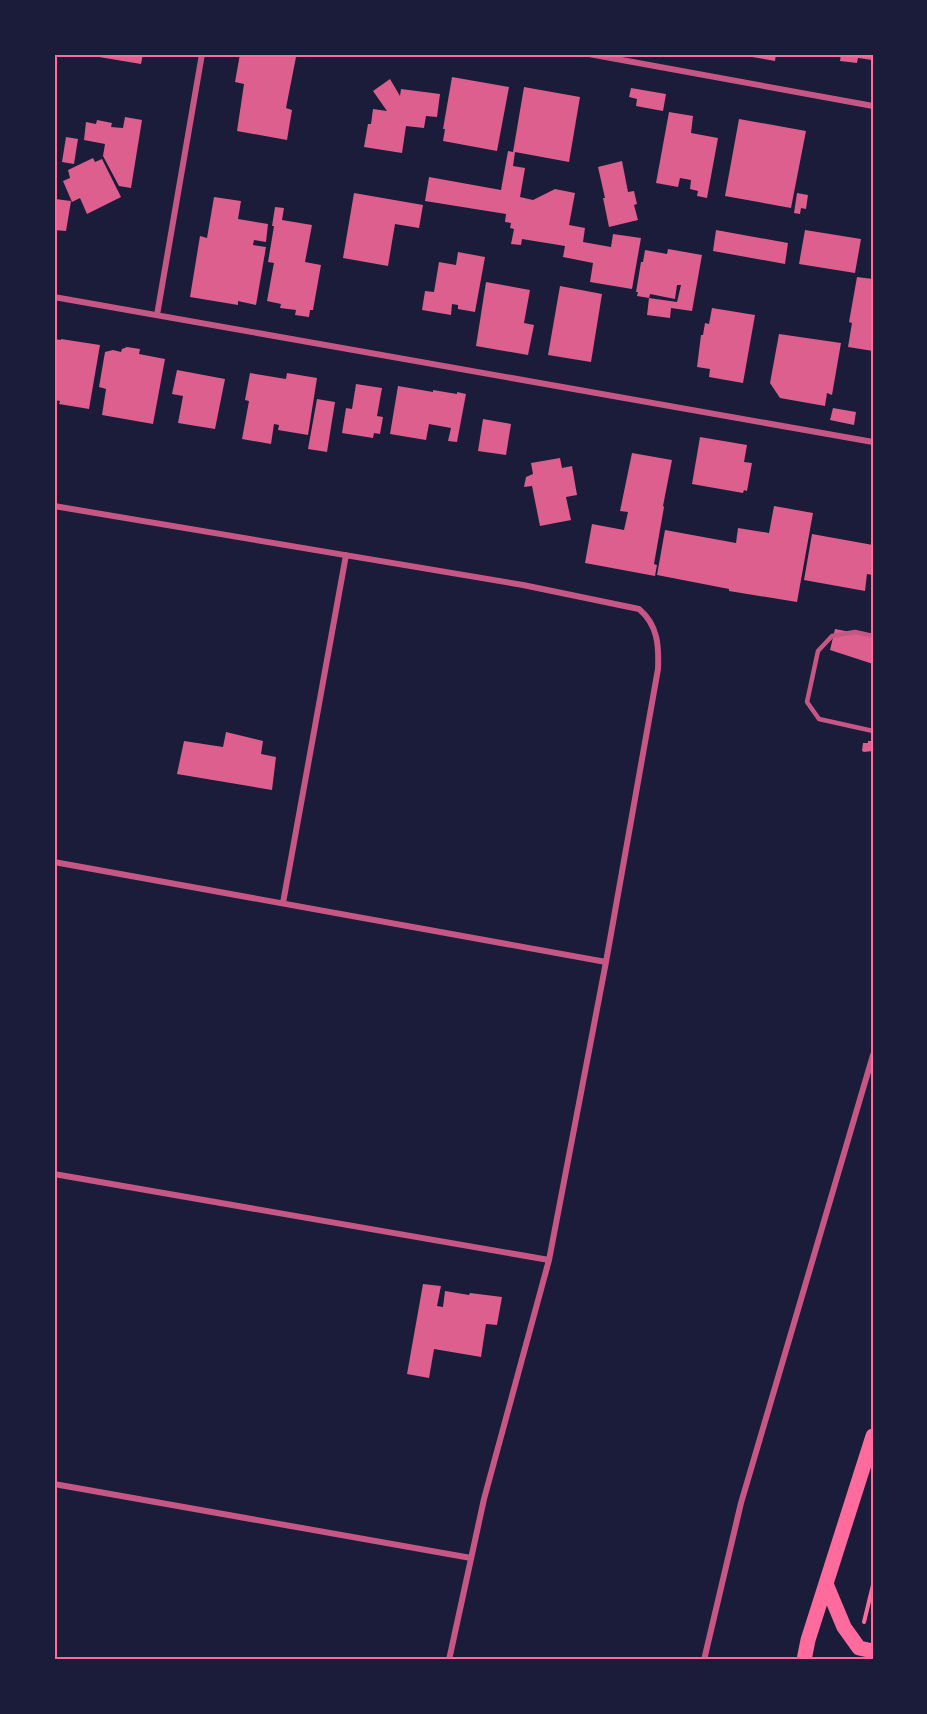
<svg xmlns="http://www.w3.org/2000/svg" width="927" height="1714" font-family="Lato,sans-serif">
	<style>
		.building { fill: #dd5f8e }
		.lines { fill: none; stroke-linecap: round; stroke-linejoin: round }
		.path { stroke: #ff6b9d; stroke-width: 4 }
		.service { stroke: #c65784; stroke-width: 4.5 }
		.minor { stroke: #c65784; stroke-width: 6 }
		.primary { stroke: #ff6b9d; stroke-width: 15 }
		.neatline { fill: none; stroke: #ff6b9d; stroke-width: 2 }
	</style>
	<rect width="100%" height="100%" fill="#1b1b3a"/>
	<!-- building -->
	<path class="building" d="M 88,54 L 143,54 L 141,64 L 87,55 Z
		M 240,54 L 302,54 L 302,57 L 296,57 L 286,108 L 292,110 L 287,140 L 237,131 L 244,84 L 235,82 Z
		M 747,54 L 776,54 L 775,61 L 746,56 Z
		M 841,54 L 873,54 L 872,60 L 858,58 L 857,63 L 840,61 Z
		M 452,77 L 509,87 L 497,151 L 443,141 L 445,129 L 443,129 Z
		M 390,79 L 400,96 L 401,89 L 440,94 L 437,117 L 426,116 L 424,128 L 406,126 L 402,153 L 364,147 L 368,124 L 371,124 L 373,109 L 387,111 L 373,91 Z
		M 524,87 L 580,97 L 569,162 L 515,152 L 513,166 L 525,168 L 520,197 L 533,200 L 555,189 L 575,193 L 569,225 L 585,228 L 583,242 L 611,247 L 613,234 L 641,238 L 632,289 L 590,282 L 593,263 L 563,257 L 565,246 L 522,239 L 521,245 L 511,244 L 514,229 L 510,228 L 511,223 L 505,222 L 506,214 L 425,201 L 429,177 L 501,190 L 508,151 L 513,152 Z
		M 631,88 L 666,94 L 663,111 L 636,106 L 637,99 L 629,97 Z
		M 669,112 L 693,116 L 691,133 L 718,138 L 707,198 L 697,196 L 698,191 L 690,189 L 691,180 L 680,178 L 678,187 L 656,183 Z
		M 125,117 L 142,120 L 131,188 L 119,186 L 103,156 L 105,144 L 84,140 L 86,122 L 96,124 L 97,120 L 112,123 L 111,127 L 123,128 Z
		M 739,119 L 806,131 L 791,208 L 725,196 Z
		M 66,137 L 78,139 L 74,164 L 62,162 Z
		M 93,158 L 95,162 L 102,159 L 121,197 L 87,214 L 80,198 L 72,202 L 63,181 L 70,178 L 68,170 Z
		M 622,161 L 628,192 L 634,191 L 637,204 L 634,205 L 638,220 L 609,227 L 603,198 L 605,198 L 598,167 Z
		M 354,193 L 423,205 L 419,228 L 395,224 L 388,266 L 343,258 Z
		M 797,193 L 808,195 L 806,209 L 801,208 L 800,214 L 794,213 Z
		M 214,197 L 241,201 L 238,219 L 268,224 L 266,242 L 254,240 L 253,245 L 266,247 L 256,305 L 238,301 L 238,305 L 190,297 L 200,236 L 207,238 Z
		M 55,199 L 71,201 L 66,231 L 54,230 Z
		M 275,207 L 284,208 L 282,220 L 312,225 L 305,262 L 321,265 L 313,310 L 310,310 L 309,317 L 295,315 L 296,310 L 280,308 L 281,304 L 267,301 L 273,268 L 274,263 L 268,262 L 274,226 L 272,226 Z
		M 716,230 L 788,243 L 785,264 L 713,251 Z
		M 805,230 L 861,239 L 855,273 L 799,264 Z
		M 668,249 L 702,255 L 692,311 L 671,308 L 670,318 L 647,315 L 649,298 L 677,302 L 681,285 L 677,285 L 675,299 L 650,294 L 649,298 L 637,296 L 638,292 L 636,292 L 641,262 L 643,262 L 645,250 L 667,254 Z
		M 458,252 L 485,257 L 475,312 L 458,309 L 458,305 L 452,304 L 451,315 L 422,310 L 425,291 L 434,292 L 439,262 L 456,265 Z
		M 857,277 L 873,279 L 873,351 L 848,347 L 852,323 L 849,322 Z
		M 486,282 L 530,290 L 524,323 L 534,325 L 528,355 L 476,346 Z
		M 560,286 L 602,294 L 591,362 L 548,355 Z
		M 712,308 L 755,315 L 743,383 L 709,377 L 710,369 L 697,367 L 701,335 L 703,335 L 705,323 L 709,324 Z
		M 779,334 L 841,343 L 832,395 L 827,393 L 825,406 L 780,398 L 770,383 Z
		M 54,339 L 61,340 L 61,339 L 100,345 L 89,409 L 59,404 L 60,401 L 54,400 Z
		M 127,347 L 140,349 L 139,354 L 165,359 L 153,424 L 102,415 L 106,389 L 99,387 L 105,352 L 113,350 L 121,352 L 122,349 Z
		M 177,370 L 225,379 L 215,429 L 178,423 L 183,396 L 172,394 Z
		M 250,373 L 286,379 L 287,373 L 317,378 L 308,435 L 278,430 L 279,425 L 274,424 L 271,444 L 242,439 L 249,401 L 245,400 Z
		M 356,384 L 382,388 L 377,416 L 383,417 L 380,434 L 374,433 L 373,438 L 342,433 L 346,408 L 352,409 Z
		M 398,386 L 433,392 L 433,390 L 457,394 L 457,392 L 466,394 L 457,442 L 448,441 L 451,428 L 429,424 L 426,440 L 390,434 Z
		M 317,399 L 335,402 L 327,452 L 308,449 Z
		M 833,408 L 856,412 L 854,425 L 830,420 Z
		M 483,419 L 511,424 L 506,455 L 478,451 Z
		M 700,437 L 747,445 L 744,462 L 752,463 L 747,491 L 744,490 L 743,493 L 692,484 Z
		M 632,453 L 672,460 L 663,506 L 664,507 L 654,564 L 657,565 L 655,576 L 585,563 L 592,524 L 624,530 L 628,512 L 620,511 Z
		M 560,458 L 562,468 L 572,466 L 577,495 L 566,497 L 571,520 L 540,526 L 532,486 L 524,487 L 526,477 L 533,474 L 531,463 Z
		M 774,506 L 813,513 L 797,602 L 729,591 L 729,589 L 657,575 L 665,530 L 736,543 L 738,528 L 769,533 Z
		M 812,534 L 873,545 L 873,575 L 867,574 L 865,591 L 804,580 Z
		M 835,629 L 866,635 L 873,635 L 873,664 L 830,650 Z
		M 226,732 L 263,741 L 261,754 L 276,757 L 272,790 L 177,774 L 184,741 L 223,747 Z
		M 868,741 L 873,741 L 873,751 L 864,752 L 862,751 L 863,743 L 868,743 Z
		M 423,1284 L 441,1286 L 437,1306 L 443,1307 L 445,1291 L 469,1295 L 470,1293 L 502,1297 L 497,1325 L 486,1324 L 481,1357 L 434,1349 L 429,1378 L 407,1374 Z"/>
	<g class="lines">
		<!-- path -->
		<path class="path" d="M 864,1622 L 873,1585"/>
		<!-- service -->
		<path class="service" d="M 873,636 L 855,632 L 832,636 L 818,651 L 807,702 L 819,719 L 873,731"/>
		<!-- minor -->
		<path class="minor" d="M 589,54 L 873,106
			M 54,297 L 873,442
			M 157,315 L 202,54
			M 54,506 L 523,585 L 639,609 C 658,625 659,646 658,669 L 606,962 L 549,1260 L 484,1499 L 449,1660
			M 54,862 L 606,962
			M 283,903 L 346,555
			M 54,1174 L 549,1260
			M 54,1484 L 471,1558
			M 704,1660 L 741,1503 L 873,1055"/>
		<!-- primary -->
		<path class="primary" d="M 826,1584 L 844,1627 L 859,1648 L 873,1651
			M 804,1660 L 808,1640 L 873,1436"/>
	</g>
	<!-- border -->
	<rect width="927" height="1714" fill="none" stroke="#1b1b3a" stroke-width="111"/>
	<rect x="56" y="56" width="816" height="1602" class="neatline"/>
</svg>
